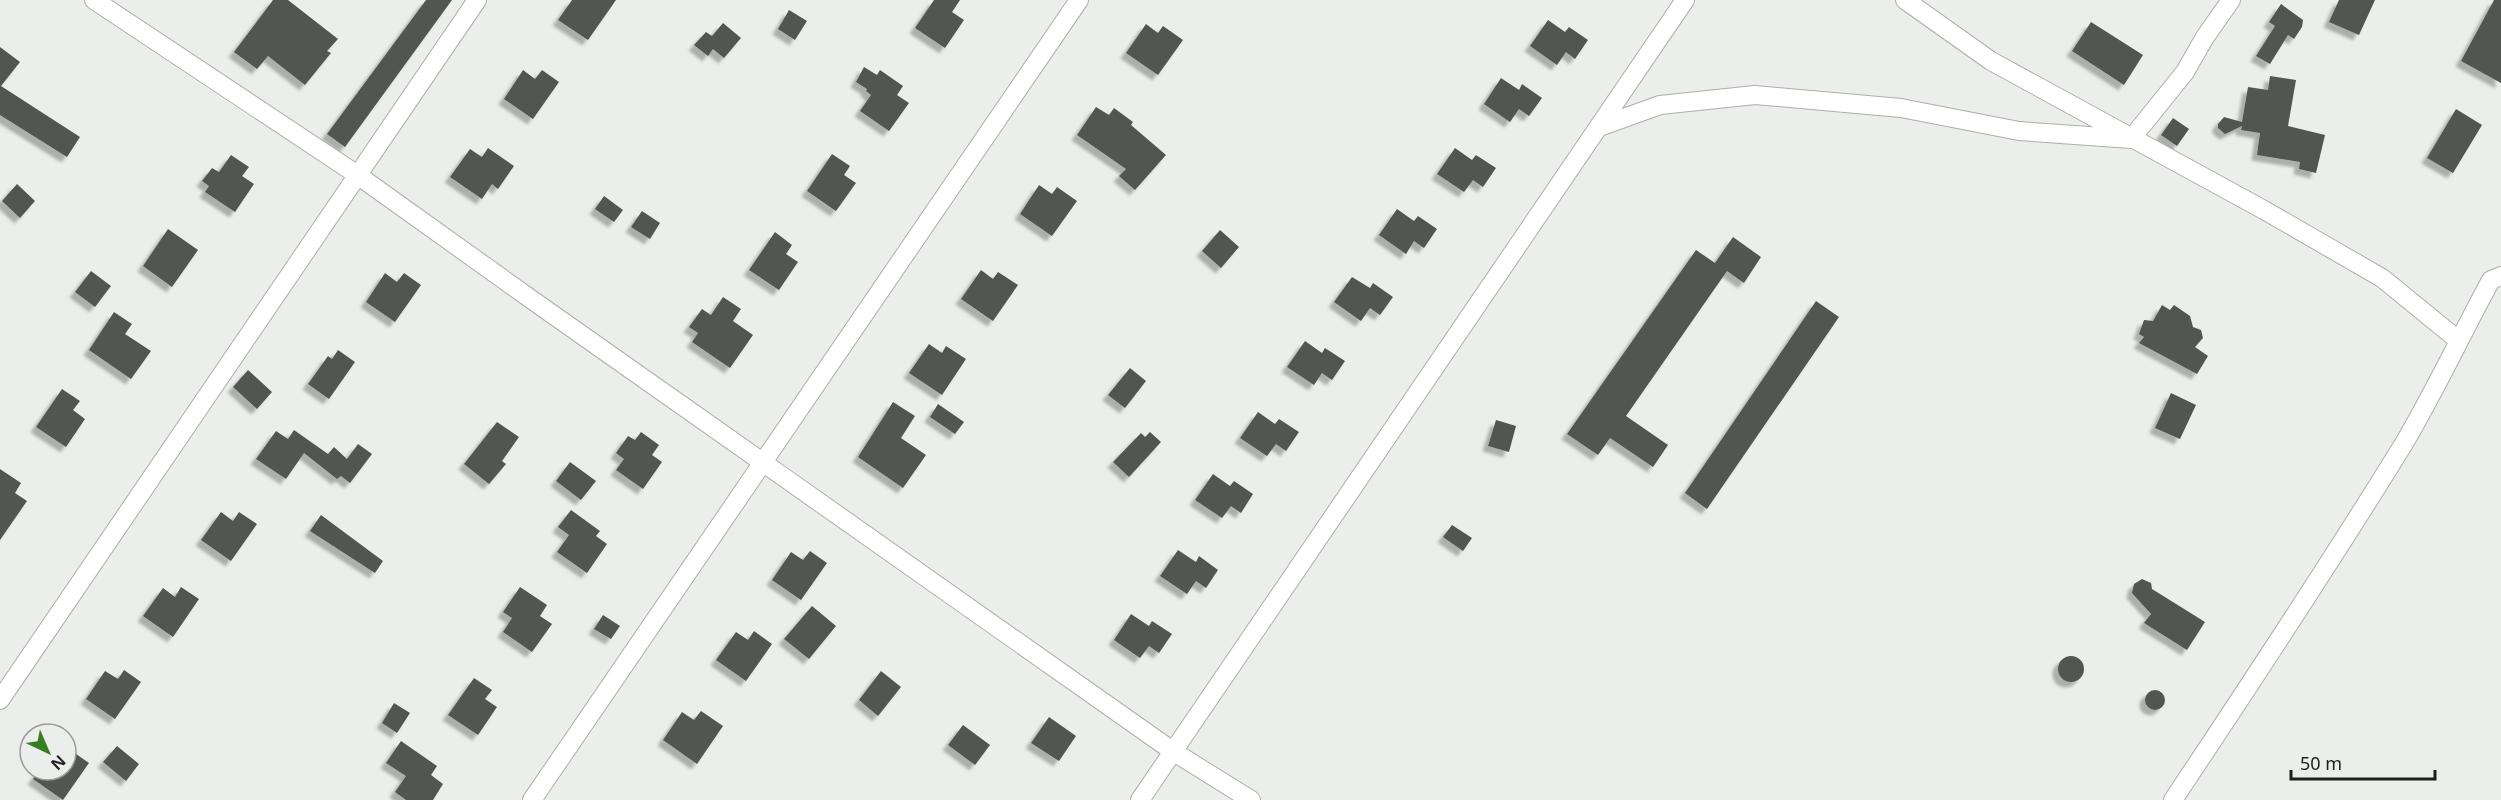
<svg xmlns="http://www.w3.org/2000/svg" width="2501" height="800" font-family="'Noto Sans',sans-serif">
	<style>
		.building { fill: #535552; filter: url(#shadow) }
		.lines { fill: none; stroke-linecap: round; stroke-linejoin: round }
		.street-casing { stroke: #acaeab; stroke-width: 20 }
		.street { stroke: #fff; stroke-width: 18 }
	</style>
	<defs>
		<filter id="shadow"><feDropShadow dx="-5.5" dy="5.5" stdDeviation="1.5" flood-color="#0004"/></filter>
	</defs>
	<rect width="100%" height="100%" fill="#ebeeeb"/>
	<!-- building -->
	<path class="building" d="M 273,0 L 288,0 L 338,39 L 327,51 L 331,53 L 305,85 L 268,56 L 257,69 L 234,52 Z
		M 426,0 L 452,0 L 345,147 L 327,134 Z
		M 572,0 L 616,0 L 588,40 L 558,20 Z
		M 934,0 L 960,0 L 952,12 L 964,20 L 945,48 L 915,28 Z
		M 2339,0 L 2375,0 L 2359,35 L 2329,22 Z
		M 2494,0 L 2501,0 L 2501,83 L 2461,61 Z
		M 2281,4 L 2303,20 L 2302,27 L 2294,39 L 2288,35 L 2270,64 L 2256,56 L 2275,26 L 2269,22 Z
		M 789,10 L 807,21 L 795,40 L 778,29 Z
		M 1548,20 L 1565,32 L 1569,27 L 1588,40 L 1575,59 L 1566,52 L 1557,65 L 1530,46 Z
		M 2091,22 L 2143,55 L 2124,85 L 2072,51 Z
		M 723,23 L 741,38 L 724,58 L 713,49 L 708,56 L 694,45 L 706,32 L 712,36 Z
		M 1146,24 L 1158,33 L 1163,26 L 1183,40 L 1158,75 L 1126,53 Z
		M 0,47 L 20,62 L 1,86 L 80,137 L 67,157 L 0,115 Z
		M 864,67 L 877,75 L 880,70 L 903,86 L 897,95 L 909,103 L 889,131 L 860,111 L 871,95 L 866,91 L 867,89 L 856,82 Z
		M 523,70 L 535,79 L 542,70 L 559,82 L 533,119 L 504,99 Z
		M 2270,76 L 2296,80 L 2288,126 L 2325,135 L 2316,173 L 2299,169 L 2300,162 L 2257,155 L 2260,133 L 2241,130 L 2242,126 L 2225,134 L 2218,128 L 2218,124 L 2224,117 L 2242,122 L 2248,87 L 2268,90 Z
		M 1501,78 L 1519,90 L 1522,84 L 1542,98 L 1529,116 L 1519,109 L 1510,122 L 1484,104 Z
		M 1096,107 L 1109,115 L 1114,108 L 1133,122 L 1131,125 L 1166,155 L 1135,190 L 1119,176 L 1126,169 L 1077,135 Z
		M 2456,109 L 2482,125 L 2453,173 L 2427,158 Z
		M 2173,118 L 2189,129 L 2177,146 L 2161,135 Z
		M 488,148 L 514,166 L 498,189 L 492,184 L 482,199 L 450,177 L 470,149 L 482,157 Z
		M 1455,148 L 1472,160 L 1476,155 L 1496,168 L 1483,187 L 1473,180 L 1464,192 L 1437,174 Z
		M 832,154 L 850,166 L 844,175 L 856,183 L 836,211 L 807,191 Z
		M 231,155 L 249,167 L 242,176 L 254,184 L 235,212 L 205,192 L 209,186 L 202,181 L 212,168 L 219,172 Z
		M 17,184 L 35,201 L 20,218 L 2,201 Z
		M 1039,185 L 1052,194 L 1057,187 L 1077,201 L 1052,236 L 1020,214 Z
		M 604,196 L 623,210 L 614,222 L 595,209 Z
		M 1397,209 L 1414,221 L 1418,216 L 1437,229 L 1424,248 L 1414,241 L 1406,254 L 1379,235 Z
		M 642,211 L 660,223 L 650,239 L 631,227 Z
		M 168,229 L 198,250 L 172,287 L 143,266 Z
		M 1220,230 L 1239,247 L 1221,268 L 1202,251 Z
		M 775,232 L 792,245 L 786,254 L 798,262 L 779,290 L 749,270 Z
		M 1733,237 L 1761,257 L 1744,283 L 1727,271 L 1626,416 L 1668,445 L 1653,467 L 1610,438 L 1598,455 L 1567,434 L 1696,250 L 1715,263 Z
		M 981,270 L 993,279 L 998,272 L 1018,285 L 993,321 L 961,299 Z
		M 91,271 L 111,286 L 95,307 L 75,292 Z
		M 385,273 L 397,282 L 404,273 L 421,285 L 395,322 L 366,302 Z
		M 1352,277 L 1370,288 L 1373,283 L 1393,297 L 1380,315 L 1370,308 L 1361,321 L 1334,302 Z
		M 723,297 L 741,309 L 733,321 L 753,335 L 730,368 L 692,342 L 698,333 L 689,327 L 702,309 L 711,315 Z
		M 1816,301 L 1839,317 L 1707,509 L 1685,493 Z
		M 2162,305 L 2170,310 L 2174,305 L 2190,316 L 2193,327 L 2201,330 L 2203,338 L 2195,347 L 2208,356 L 2197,374 L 2139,343 L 2144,337 L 2139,334 L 2144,320 L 2153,321 Z
		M 114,312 L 132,324 L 125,334 L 151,351 L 131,379 L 89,350 Z
		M 1305,341 L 1322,353 L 1325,348 L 1345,361 L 1332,380 L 1322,373 L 1314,385 L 1287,367 Z
		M 929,344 L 942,353 L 946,346 L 966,359 L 942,395 L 909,373 Z
		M 338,350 L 355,362 L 329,399 L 308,384 L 328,356 L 332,359 Z
		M 1130,368 L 1146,381 L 1125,408 L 1108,395 Z
		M 248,370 L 272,392 L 257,409 L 233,387 Z
		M 62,389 L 80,401 L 73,410 L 85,419 L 66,447 L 36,427 Z
		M 2171,393 L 2196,405 L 2180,439 L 2155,428 Z
		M 893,402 L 915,416 L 901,438 L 926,455 L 903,488 L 858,457 Z
		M 938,404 L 964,422 L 955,434 L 930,417 Z
		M 1258,412 L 1275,424 L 1279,419 L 1299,432 L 1286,451 L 1276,444 L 1267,456 L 1240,438 Z
		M 1496,420 L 1516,426 L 1509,452 L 1488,446 Z
		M 497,422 L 519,437 L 502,461 L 506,464 L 489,484 L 464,464 Z
		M 294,430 L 328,454 L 334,447 L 347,459 L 358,444 L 372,454 L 350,483 L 341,476 L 337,479 L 304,453 L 286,479 L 256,459 L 276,431 L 288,439 Z
		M 641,432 L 659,445 L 652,455 L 662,462 L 643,489 L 616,470 L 624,459 L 616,453 L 628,436 L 635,440 Z
		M 1150,432 L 1161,442 L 1129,477 L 1113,462 L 1141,433 L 1145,437 Z
		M 570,462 L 596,481 L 581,500 L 556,481 Z
		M 0,469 L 21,483 L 15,493 L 27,501 L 0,540 Z
		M 1213,474 L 1230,486 L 1234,481 L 1253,494 L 1241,513 L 1231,506 L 1222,518 L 1195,500 Z
		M 571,510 L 600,531 L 596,536 L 607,544 L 587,573 L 557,552 L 569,535 L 558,527 Z
		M 221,512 L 233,521 L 239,512 L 257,524 L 231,561 L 201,540 Z
		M 321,515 L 383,561 L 375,573 L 310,531 Z
		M 1452,525 L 1472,538 L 1463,551 L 1443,537 Z
		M 1178,550 L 1196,562 L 1199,556 L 1218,570 L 1206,588 L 1196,581 L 1187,594 L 1160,576 Z
		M 810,551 L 827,563 L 801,600 L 772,580 L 791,552 L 803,560 Z
		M 2142,579 L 2151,583 L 2152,589 L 2205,622 L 2187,650 L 2144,623 L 2151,614 L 2132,593 L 2134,584 Z
		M 181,587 L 199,599 L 173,637 L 143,616 L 163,588 L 175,597 Z
		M 520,587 L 547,605 L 540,616 L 552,624 L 532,652 L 503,632 L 512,618 L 503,612 Z
		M 812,606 L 836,626 L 809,659 L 784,639 Z
		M 1131,614 L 1149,626 L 1152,621 L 1172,634 L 1159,653 L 1149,646 L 1140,658 L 1114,640 Z
		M 603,615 L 620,626 L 611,639 L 594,629 Z
		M 754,631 L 772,644 L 746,681 L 716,660 L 736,632 L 748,640 Z
		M2058 669a13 13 0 1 1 26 0a13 13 0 1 1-26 0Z
		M 124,670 L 141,682 L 115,719 L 86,699 L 105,671 L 118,679 Z
		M 881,671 L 901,687 L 878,716 L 859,700 Z
		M 474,678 L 492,690 L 485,699 L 497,707 L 478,735 L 448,715 Z
		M2145 700a10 10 0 1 1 20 0a10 10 0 1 1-20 0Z
		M 394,703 L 410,713 L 397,733 L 382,723 Z
		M 701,711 L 723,726 L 697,764 L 663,740 L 682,712 L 694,720 Z
		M 1049,717 L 1076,736 L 1059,761 L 1031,743 Z
		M 963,725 L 990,745 L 975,765 L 948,745 Z
		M 401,741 L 437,766 L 431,775 L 443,784 L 433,800 L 406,800 L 395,792 L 406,776 L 386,763 Z
		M 117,746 L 139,764 L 126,781 L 103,762 Z
		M 66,747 L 89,763 L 63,800 L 33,779 L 40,770 L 66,770 Z"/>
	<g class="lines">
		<defs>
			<path id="street" d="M 94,0 L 356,174 L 535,302 L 1174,752 L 1251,800
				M 1905,0 L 1991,61 L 2264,210 L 2382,278 L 2458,340
				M 1599,127 L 1660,105 L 1755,95 L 1901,108 L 2019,131 L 2131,139 L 2185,72 L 2205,37 L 2231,0
				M 0,700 L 477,0
				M 532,800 L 1079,0
				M 1140,800 L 1685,0
				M 2173,800 C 2251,683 2329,565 2403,445 C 2435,391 2461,335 2491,280 L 2501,276"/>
		</defs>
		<!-- street casing -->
		<use href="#street" class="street-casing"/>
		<!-- street -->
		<use href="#street" class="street"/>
	</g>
	<!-- north arrow -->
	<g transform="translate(48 752) rotate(136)"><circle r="28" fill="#ebeeeb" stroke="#999b99" stroke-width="1.5"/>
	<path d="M0-4.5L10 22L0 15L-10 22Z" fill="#377e23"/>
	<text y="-9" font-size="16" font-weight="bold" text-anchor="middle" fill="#1e1f1e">N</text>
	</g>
	<!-- scale -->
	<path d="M2291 770v9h144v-9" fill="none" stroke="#1e1f1e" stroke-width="3"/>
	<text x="2300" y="770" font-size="18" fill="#1e1f1e" stroke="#ebeeeb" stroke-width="4.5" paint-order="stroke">50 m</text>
</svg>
